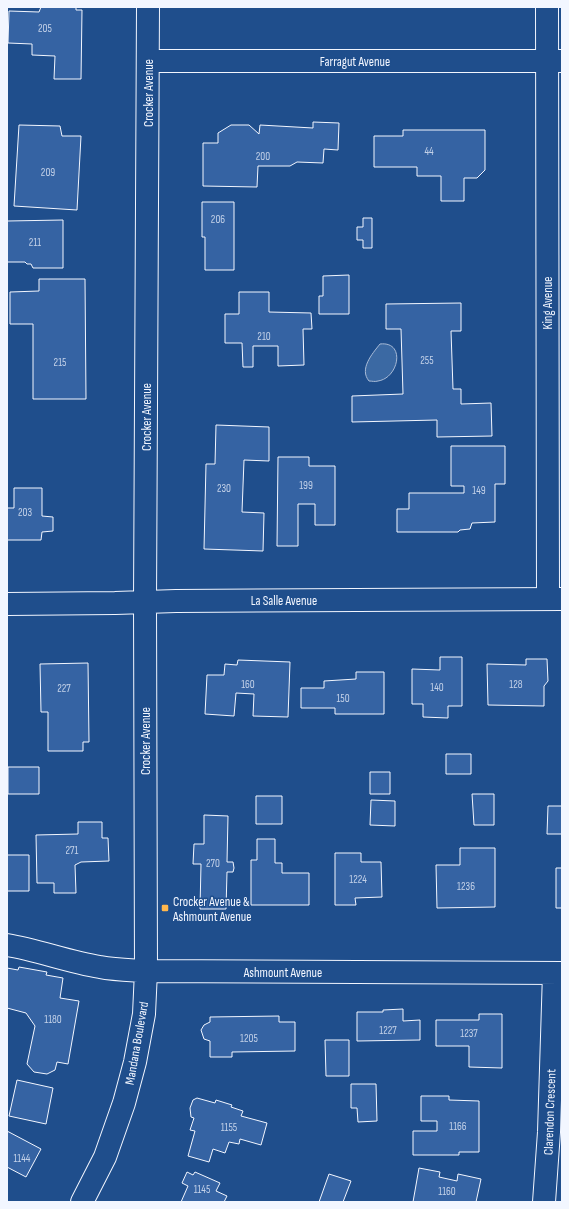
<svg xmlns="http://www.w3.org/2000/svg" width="569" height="1209" font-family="'Sofia Sans Condensed',sans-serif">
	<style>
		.water { fill: #3b69a3; stroke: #a8bbd7 }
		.building { fill: #3563a3; stroke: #f2f6ff }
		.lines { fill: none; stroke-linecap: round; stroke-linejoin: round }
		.minor-casing { stroke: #f2f6ff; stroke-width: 24 }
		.minor { stroke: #1f4e8c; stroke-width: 22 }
		.poi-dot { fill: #ffb74d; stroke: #1f4e8c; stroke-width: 1.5 }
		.labels { text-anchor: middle; stroke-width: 3; stroke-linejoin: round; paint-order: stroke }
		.number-label { font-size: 11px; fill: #c3d1e8 }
		.street-label { font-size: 13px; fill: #f2f6ff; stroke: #1f4e8c }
		.poi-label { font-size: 13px; fill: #f2f6ff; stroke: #1f4e8c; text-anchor: start }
	</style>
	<rect width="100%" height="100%" fill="#1f4e8c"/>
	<!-- water -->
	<path class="water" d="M 380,344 C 406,341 399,378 378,381 C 375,382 372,381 369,381 C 359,369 372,354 380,344 Z"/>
	<!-- building -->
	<path class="building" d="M 41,7 L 76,7 L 76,10 L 82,10 L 81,79 L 54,79 L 55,56 L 32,55 L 32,44 L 8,43 L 9,11 L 39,12 Z
		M 313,122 L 339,123 L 338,150 L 324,149 L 323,163 L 297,162 L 290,166 L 258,166 L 257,187 L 203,186 L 203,143 L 218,143 L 218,133 L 231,125 L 249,125 L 259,134 L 260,125 L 313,128 Z
		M 19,125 L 60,126 L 62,136 L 81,136 L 77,210 L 14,206 Z
		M 403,130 L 485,130 L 485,170 L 477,178 L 464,178 L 464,201 L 441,201 L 441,176 L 417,176 L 417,167 L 374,167 L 374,136 L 403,136 Z
		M 202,202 L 234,202 L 234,270 L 205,270 L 205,237 L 202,237 Z
		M 363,218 L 372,218 L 372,248 L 363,248 L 363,240 L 357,240 L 357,227 L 363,227 Z
		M 63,220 L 63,268 L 33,268 L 31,264 L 27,264 L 25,262 L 7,262 L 7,221 Z
		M 349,275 L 349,314 L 319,314 L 319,296 L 323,296 L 323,276 Z
		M 39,279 L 85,279 L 86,399 L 33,399 L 33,324 L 10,324 L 10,292 L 39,291 Z
		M 239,292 L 269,292 L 269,312 L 311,313 L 312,329 L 303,329 L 304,365 L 278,366 L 278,346 L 253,346 L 253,367 L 243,367 L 242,343 L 225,343 L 225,314 L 239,314 Z
		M 461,303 L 461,331 L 451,331 L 453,389 L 461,389 L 461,404 L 491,403 L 492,436 L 437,437 L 437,420 L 352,422 L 352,396 L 403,394 L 401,329 L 386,329 L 386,304 Z
		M 216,425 L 269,427 L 269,461 L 244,460 L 242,512 L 264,513 L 263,551 L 204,549 L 206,464 L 215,464 Z
		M 451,446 L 505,446 L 505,484 L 495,484 L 495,522 L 472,523 L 470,529 L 460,530 L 458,532 L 397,532 L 397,509 L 409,509 L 409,493 L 464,493 L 464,486 L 451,486 Z
		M 278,457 L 309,457 L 309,466 L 335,466 L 335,525 L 315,525 L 315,504 L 298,504 L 298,546 L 277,546 Z
		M 14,488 L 42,488 L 42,516 L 53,517 L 53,531 L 42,532 L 41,540 L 7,540 L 7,508 L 14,508 Z
		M 440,657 L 462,657 L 462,706 L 448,706 L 448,718 L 423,717 L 423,704 L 412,704 L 412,669 L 440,670 Z
		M 526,659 L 547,659 L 548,681 L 544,686 L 544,706 L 488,705 L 487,664 L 526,665 Z
		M 238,660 L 290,662 L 288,717 L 253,716 L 254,694 L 236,693 L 234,716 L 205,714 L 207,675 L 224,675 L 225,664 L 237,665 Z
		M 88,663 L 89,742 L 83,742 L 83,751 L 48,751 L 48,712 L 41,712 L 40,664 Z
		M 356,672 L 384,672 L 384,714 L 335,714 L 335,708 L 301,708 L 301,688 L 324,688 L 324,681 L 356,679 Z
		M 446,754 L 471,754 L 471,774 L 446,774 Z
		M 8,767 L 39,767 L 39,794 L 8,794 Z
		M 370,772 L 390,772 L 390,794 L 370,794 Z
		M 472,794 L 494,794 L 494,825 L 474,825 Z
		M 256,796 L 282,796 L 282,824 L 256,824 Z
		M 371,800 L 395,801 L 395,826 L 370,825 Z
		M 548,806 L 562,806 L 562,834 L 547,834 Z
		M 204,815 L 228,816 L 227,862 L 233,862 L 234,868 L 233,872 L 227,872 L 226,909 L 200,909 L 201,864 L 193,864 L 194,844 L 204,844 Z
		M 78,822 L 102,822 L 102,838 L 108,838 L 109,861 L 81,862 L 75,865 L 76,893 L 54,893 L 54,883 L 37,883 L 36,835 L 78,834 Z
		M 257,839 L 275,839 L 275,863 L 282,863 L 282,873 L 309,873 L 309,905 L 251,905 L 251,860 L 257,860 Z
		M 460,848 L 495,848 L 495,907 L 437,908 L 436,865 L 460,865 Z
		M 335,853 L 361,853 L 361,862 L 381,862 L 382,897 L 355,898 L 356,905 L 335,905 Z
		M 7,855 L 29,855 L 29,891 L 7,891 Z
		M 556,868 L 562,868 L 562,908 L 556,908 Z
		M 19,967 L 47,972 L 46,975 L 63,978 L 60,998 L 79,1001 L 68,1064 L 57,1062 L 55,1070 L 47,1074 L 34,1072 L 27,1064 L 35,1026 L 26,1013 L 7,1008 L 7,968 L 18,970 Z
		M 403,1009 L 403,1021 L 420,1020 L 420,1040 L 357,1041 L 357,1012 L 383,1012 L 383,1010 Z
		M 479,1014 L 502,1014 L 502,1068 L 469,1067 L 469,1046 L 436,1046 L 436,1020 L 479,1020 Z
		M 279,1016 L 279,1022 L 295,1022 L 295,1051 L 232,1052 L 232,1057 L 210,1057 L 210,1041 L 204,1039 L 201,1030 L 204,1025 L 210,1022 L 210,1017 Z
		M 325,1040 L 349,1040 L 349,1076 L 326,1076 Z
		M 17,1080 L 53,1088 L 46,1124 L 9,1116 Z
		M 351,1084 L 376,1084 L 377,1121 L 358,1122 L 357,1108 L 351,1108 Z
		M 421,1096 L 449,1096 L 449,1100 L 479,1101 L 479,1152 L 459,1152 L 459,1155 L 413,1155 L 413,1131 L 437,1131 L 437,1121 L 421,1121 Z
		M 197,1098 L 215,1103 L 216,1100 L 232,1105 L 231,1107 L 243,1111 L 241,1116 L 267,1123 L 261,1145 L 240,1139 L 239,1144 L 229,1142 L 225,1153 L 213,1149 L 209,1162 L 188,1156 L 195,1131 L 190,1130 L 194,1118 L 191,1117 L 190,1108 L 193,1100 Z
		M 7,1131 L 41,1149 L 26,1177 L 7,1167 Z
		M 419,1168 L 440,1172 L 439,1177 L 457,1181 L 458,1174 L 481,1179 L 476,1202 L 413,1202 Z
		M 187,1172 L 193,1175 L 195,1172 L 220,1183 L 216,1191 L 227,1196 L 224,1202 L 181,1202 L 188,1186 L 182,1183 Z
		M 329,1174 L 351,1181 L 343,1202 L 319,1202 Z"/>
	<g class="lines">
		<defs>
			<path id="minor" d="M 547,7 L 548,599
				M 148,61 L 561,61
				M 7,604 L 115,603 L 176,601 L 562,599
				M 7,945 C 38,950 68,962 100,967 C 115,970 130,970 146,971 L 562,973
				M 82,1202 L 105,1157 L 124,1103 L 135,1062 L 144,1014 L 146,971 L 145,602 L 148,7
				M 544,1202 L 549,1132 L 554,973"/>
		</defs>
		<!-- minor casing -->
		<use href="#minor" class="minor-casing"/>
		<!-- minor -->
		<use href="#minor" class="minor"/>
	</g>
	<!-- markers -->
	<rect class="poi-dot" x="161" y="904" width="8" height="8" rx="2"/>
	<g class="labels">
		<!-- number labels -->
		<g class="number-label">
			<text x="45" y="32">205</text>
			<text x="429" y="155">44</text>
			<text x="263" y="160">200</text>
			<text x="48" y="176">209</text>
			<text x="218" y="223">206</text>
			<text x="35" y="246">211</text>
			<text x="264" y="340">210</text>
			<text x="427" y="364">255</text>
			<text x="60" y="366">215</text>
			<text x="306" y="489">199</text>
			<text x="224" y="492">230</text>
			<text x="479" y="494">149</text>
			<text x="25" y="516">203</text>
			<text x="248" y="688">160</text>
			<text x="516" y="688">128</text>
			<text x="437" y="691">140</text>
			<text x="64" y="692">227</text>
			<text x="343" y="702">150</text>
			<text x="72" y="854">271</text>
			<text x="213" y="867">270</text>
			<text x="358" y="883">1224</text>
			<text x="466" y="890">1236</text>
			<text x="53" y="1023">1180</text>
			<text x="388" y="1034">1227</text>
			<text x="469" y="1037">1237</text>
			<text x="249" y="1042">1205</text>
			<text x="458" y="1130">1166</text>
			<text x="229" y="1131">1155</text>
			<text x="22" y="1162">1144</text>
			<text x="202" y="1193">1145</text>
			<text x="447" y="1195">1160</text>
		</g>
		<!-- street labels -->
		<g class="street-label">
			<text x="355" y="66">Farragut Avenue</text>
			<text transform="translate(148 93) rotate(-90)" y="5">Crocker Avenue</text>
			<text transform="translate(547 303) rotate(-90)" y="5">King Avenue</text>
			<text transform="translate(146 417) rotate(-90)" y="5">Crocker Avenue</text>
			<text x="284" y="605">La Salle Avenue</text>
			<text transform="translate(145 741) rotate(-90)" y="5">Crocker Avenue</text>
			<text x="283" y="977">Ashmount Avenue</text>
			<text transform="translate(136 1043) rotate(-80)" y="5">Mandana Boulevard</text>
			<text transform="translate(549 1112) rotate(-88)" y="5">Clarendon Crescent</text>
		</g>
		<!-- poi labels -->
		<g class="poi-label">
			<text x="173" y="906">Crocker Avenue &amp;<tspan x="173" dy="15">Ashmount Avenue</tspan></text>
		</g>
	</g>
	<!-- border -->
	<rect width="569" height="1209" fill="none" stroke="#f2f6ff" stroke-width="16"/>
</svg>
